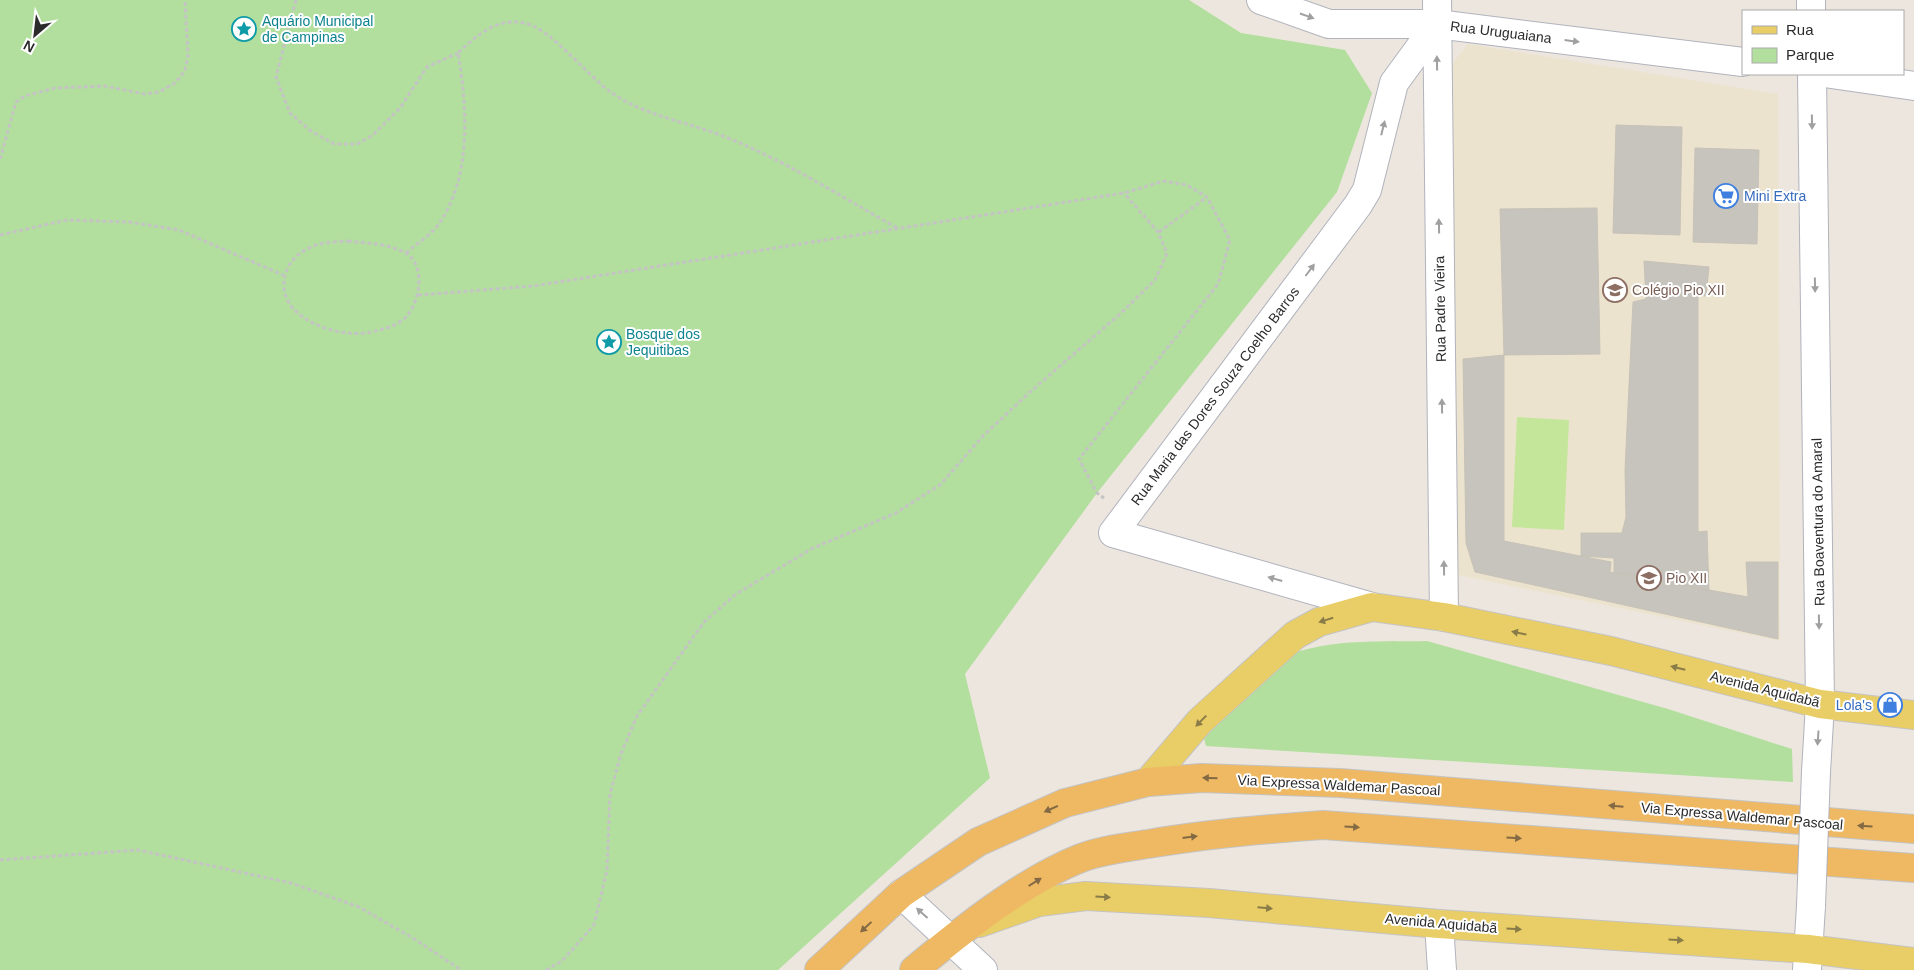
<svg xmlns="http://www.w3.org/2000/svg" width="1914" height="970" font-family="Helvetica,sans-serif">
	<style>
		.education { fill: #ece3ce }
		.green { fill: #b2df9d }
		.pitch { fill: #c3e69a }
		.building { fill: #c7c3bd; stroke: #c7c2b7 }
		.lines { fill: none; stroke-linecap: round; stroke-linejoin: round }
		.minor-casing { stroke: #b1b3bd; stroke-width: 30 }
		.tertiary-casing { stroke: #b1b3bd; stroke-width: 30 }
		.secondary-casing { stroke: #b1b3bd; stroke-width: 30 }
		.primary-casing { stroke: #c4c4c4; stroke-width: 30 }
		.trunk-casing { stroke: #c4c4c4; stroke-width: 30 }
		.path { stroke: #c4c4c4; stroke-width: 3; stroke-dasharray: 4 2.5; stroke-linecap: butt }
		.minor { stroke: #fff; stroke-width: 28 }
		.tertiary { stroke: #fff; stroke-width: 28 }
		.secondary { stroke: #fff; stroke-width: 28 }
		.primary { stroke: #e9cd66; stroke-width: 28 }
		.trunk { stroke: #efb862; stroke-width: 28 }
		.secondary-bridge-casing { stroke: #b1b3bd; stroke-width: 30; stroke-linecap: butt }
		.secondary-bridge { stroke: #fff; stroke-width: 28 }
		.oneway { fill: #a0a0a0 }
		.oneway2 { fill: #8a7c48 }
		.oneway3 { fill: #836a44 }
		.labels { text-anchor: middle; stroke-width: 4; stroke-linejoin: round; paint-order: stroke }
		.culture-label { font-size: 14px; fill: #0d838f; stroke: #fff; text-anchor: start }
		.street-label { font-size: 14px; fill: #2b2b2b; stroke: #fff }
		.shop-label { font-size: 14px; fill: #366cbe; stroke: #fff; text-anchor: start }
		.education-label { font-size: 14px; fill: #785e54; stroke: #fff; text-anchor: start }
	</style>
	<rect width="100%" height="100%" fill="#ece6de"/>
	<!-- education -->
	<path class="education" d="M 1468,44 L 1778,94 L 1780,641 L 1458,575 L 1445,72 Z"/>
	<!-- green -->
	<path class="green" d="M 0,0 L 1189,0 L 1241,33 L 1345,50 L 1372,93 L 1337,192 L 1097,493 L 965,674 L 990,778 L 778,970 L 0,970 Z
		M 1427,641 L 1668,709 L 1792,749 L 1793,782 L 1206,746 L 1202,731 C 1227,708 1269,661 1300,651 C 1341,639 1385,642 1427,641 Z"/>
	<!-- pitch -->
	<path class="pitch" d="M 1517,417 L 1569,420 L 1564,530 L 1512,527 Z"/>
	<!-- building -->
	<path class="building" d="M 1616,125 L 1682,127 L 1680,235 L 1613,233 Z
		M 1695,148 L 1759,150 L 1757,244 L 1693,242 Z
		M 1597,208 L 1600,354 L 1504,355 L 1500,209 Z
		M 1644,261 L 1709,267 L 1706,296 L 1698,295 L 1698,532 L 1707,531 L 1709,591 L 1614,572 L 1614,558 L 1581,556 L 1581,533 L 1622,533 L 1626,517 L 1625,470 L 1633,302 L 1646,299 Z
		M 1504,355 L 1504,541 L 1611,562 L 1610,572 L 1748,597 L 1746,562 L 1778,562 L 1778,639 L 1475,572 L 1466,543 L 1463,359 Z"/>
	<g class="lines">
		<defs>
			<path id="minor" d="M 1437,0 L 1444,617
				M 1372,607 L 1113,533 L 1358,205 L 1367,190 L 1394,83 L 1437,24"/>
			<path id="tertiary" d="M 1439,924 L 1442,970"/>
			<path id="secondary" d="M 1261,0 L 1329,24 L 1437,24 L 1743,62
				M 1811,0 L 1811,11
				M 1812,74 L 1820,704 L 1816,772
				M 1831,74 L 1914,86
				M 901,894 L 983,970
				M 1807,970 L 1811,906"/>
			<path id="primary" d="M 1148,782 L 1200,721 L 1295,635 L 1319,622 L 1372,607 L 1444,617 L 1611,651 L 1820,704 L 1914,715
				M 979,923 L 1039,902 L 1086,896 L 1209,903 L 1439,924 L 1808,949 L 1914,962"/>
			<path id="trunk" d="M 819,970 L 901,894 L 978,842 L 1065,803 L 1148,782 L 1202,778 L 1340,783 L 1914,829
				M 914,970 C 962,930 1023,881 1081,858 C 1102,850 1127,847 1148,844 C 1206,834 1264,829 1323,825 L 1914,868"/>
		</defs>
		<!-- minor casing -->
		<use href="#minor" class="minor-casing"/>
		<!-- tertiary casing -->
		<use href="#tertiary" class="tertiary-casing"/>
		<!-- secondary casing -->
		<use href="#secondary" class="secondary-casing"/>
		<!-- primary casing -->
		<use href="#primary" class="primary-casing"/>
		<!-- trunk casing -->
		<use href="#trunk" class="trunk-casing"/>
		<!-- path -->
		<path class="path" d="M 296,0 L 276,77 L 290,113 L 311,131 L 334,144 L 357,144 L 373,135 L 400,108 L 427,67 L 458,53
			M 0,159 L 16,102 L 25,96 L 55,88 L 104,86 L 145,94 L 159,92 L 175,83 L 185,71 L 188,56 L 185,0
			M 1159,232 L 1207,197
			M 0,235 L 67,220 L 129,222 L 179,230 L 283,275
			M 348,241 C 367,243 388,244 404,252 C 427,264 420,302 406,317 C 397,326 384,329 371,332 C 349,337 317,329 299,314 C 275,295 281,262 307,249 C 319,242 335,242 348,241 Z
			M 406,253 C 416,244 433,234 440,222 C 472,175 467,105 458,53 C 476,36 497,17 524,23 C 551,28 586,75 612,93 C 647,117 689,122 728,138 C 788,162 843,198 899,229
			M 418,295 L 533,286 L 1124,193 L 1164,181 L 1187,185 L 1207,197 L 1230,240 L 1218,284 L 1079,459 L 1097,493 L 1104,498
			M 0,860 L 138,850 L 291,883 L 359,907 L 416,940 L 461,970
			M 546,970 L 562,961 L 594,925 L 607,870 L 610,794 L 621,754 L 637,716 L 704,622 L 736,594 L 813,548 L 894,514 L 940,485 L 983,436 L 1030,392 L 1120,314 L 1155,280 L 1167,253 L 1158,232 L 1124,193"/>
		<!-- minor -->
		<use href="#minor" class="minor"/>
		<!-- tertiary -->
		<use href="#tertiary" class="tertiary"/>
		<!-- secondary -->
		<use href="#secondary" class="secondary"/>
		<!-- primary -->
		<use href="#primary" class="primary"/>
		<!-- trunk -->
		<use href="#trunk" class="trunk"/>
		<defs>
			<path id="secondary-bridge" d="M 1811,906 L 1816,772"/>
		</defs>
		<!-- secondary-bridge casing -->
		<use href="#secondary-bridge" class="secondary-bridge-casing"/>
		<!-- secondary-bridge -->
		<use href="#secondary-bridge" class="secondary-bridge"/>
	</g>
	<!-- one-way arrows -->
	<defs><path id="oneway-solid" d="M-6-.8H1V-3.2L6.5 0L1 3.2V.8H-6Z" transform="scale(1.25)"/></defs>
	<g class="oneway">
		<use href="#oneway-solid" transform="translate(1307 16) rotate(19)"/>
		<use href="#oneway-solid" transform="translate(1572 41) rotate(7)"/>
		<use href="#oneway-solid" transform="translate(1437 63) rotate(-91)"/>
		<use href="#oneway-solid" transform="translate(1812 122) rotate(89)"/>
		<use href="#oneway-solid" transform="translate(1383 128) rotate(-76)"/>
		<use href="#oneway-solid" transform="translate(1439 226) rotate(-91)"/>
		<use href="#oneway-solid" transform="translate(1310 270) rotate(-53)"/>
		<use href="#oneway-solid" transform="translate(1815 285) rotate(89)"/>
		<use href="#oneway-solid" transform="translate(1442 406) rotate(-91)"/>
		<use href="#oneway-solid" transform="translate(1444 568) rotate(-91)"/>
		<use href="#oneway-solid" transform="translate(1275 579) rotate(-164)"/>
		<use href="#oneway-solid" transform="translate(1819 622) rotate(89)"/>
		<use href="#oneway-solid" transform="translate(1818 738) rotate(94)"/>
		<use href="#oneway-solid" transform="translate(922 913) rotate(-138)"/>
	</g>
	<g class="oneway2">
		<use href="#oneway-solid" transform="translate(1326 620) rotate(163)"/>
		<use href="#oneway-solid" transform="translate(1519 633) rotate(-168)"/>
		<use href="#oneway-solid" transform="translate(1678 668) rotate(-166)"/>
		<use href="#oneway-solid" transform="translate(1201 721) rotate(134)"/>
		<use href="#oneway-solid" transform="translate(1103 897) rotate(3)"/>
		<use href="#oneway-solid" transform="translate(1265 908) rotate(5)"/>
		<use href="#oneway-solid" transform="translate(1514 929) rotate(4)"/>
		<use href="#oneway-solid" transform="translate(1676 940) rotate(4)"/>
	</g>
	<g class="oneway3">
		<use href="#oneway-solid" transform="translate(1210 778) rotate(-178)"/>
		<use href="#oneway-solid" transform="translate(1616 806) rotate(-175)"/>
		<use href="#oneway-solid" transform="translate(1051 809) rotate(156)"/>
		<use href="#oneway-solid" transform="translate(1865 826) rotate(-176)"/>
		<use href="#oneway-solid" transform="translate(1352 827) rotate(4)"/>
		<use href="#oneway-solid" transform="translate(1190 837) rotate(-7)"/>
		<use href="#oneway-solid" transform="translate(1514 838) rotate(4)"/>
		<use href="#oneway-solid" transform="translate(1035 882) rotate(-32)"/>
		<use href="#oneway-solid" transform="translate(866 927) rotate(137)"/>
	</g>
	<!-- icons -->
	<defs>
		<symbol id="sight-ring" viewBox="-11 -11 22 22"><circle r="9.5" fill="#fff" stroke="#0f9aa8" stroke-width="1.5"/><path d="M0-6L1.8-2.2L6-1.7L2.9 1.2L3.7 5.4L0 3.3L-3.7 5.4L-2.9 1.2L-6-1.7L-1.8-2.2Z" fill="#0f9aa8"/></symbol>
		<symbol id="supermarket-ring" viewBox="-11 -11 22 22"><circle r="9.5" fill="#fff" stroke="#3f7fe0" stroke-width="1.5"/><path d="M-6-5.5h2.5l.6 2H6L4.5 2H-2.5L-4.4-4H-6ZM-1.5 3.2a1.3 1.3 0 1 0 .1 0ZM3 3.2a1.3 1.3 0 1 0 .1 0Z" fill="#3f7fe0"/></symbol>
		<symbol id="school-ring" viewBox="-11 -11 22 22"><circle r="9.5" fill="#fff" stroke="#8d6e63" stroke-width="1.5"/><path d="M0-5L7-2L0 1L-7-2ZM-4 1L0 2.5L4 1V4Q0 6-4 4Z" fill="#8d6e63"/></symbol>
		<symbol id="shop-ring" viewBox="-11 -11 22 22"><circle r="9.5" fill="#fff" stroke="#3f7fe0" stroke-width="1.5"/><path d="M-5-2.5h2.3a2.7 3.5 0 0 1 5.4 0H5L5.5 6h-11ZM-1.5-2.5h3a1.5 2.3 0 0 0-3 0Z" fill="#3f7fe0"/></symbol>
	</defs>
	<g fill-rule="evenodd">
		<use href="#sight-ring" x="230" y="15" width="28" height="28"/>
		<use href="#supermarket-ring" x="1712" y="182" width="28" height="28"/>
		<use href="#school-ring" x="1601" y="276" width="28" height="28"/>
		<use href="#sight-ring" x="595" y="328" width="28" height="28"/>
		<use href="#school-ring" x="1635" y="564" width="28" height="28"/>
		<use href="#shop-ring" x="1876" y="691" width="28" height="28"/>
	</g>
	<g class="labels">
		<!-- culture labels -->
		<g class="culture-label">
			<text x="262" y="26">Aquário Municipal<tspan x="262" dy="16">de Campinas</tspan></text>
			<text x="626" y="339">Bosque dos<tspan x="626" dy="16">Jequitibas</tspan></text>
		</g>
		<!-- street labels -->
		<g class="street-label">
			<text transform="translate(1501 32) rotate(7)" y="5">Rua Uruguaiana</text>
			<text transform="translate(1440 309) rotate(-91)" y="5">Rua Padre Vieira</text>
			<text transform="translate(1215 396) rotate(-53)" y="5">Rua Maria das Dores Souza Coelho Barros</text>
			<text transform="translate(1818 522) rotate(-91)" y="5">Rua Boaventura do Amaral</text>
			<text transform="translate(1765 689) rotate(14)" y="5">Avenida Aquidabã</text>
			<text transform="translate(1339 785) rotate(3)" y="5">Via Expressa Waldemar Pascoal</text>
			<text transform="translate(1742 816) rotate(5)" y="5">Via Expressa Waldemar Pascoal</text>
			<text transform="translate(1441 923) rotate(5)" y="5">Avenida Aquidabã</text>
		</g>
		<!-- shop labels -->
		<g class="shop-label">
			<text x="1744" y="201">Mini Extra</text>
			<text x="1872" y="710" text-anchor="end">Lola's</text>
		</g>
		<!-- education labels -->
		<g class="education-label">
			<text x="1632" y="295">Colégio Pio XII</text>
			<text x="1666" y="583">Pio XII</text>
		</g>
	</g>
	<!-- legend -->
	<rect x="1742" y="10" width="162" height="65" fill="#ffffff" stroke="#aaaaaa"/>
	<rect x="1752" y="26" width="25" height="8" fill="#e9cd66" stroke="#aaaaaa"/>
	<text x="1786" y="35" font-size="15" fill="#2b2b2b">Rua</text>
	<rect x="1752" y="48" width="25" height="15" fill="#b2df9d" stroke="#aaaaaa"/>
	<text x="1786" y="60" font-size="15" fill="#2b2b2b">Parque</text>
	<!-- north arrow -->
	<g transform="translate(35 35) rotate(208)" stroke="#ffffff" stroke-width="4" paint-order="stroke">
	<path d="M0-4L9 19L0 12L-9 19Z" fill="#2b2b2b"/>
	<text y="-8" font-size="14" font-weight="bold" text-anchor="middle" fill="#2b2b2b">N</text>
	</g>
</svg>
